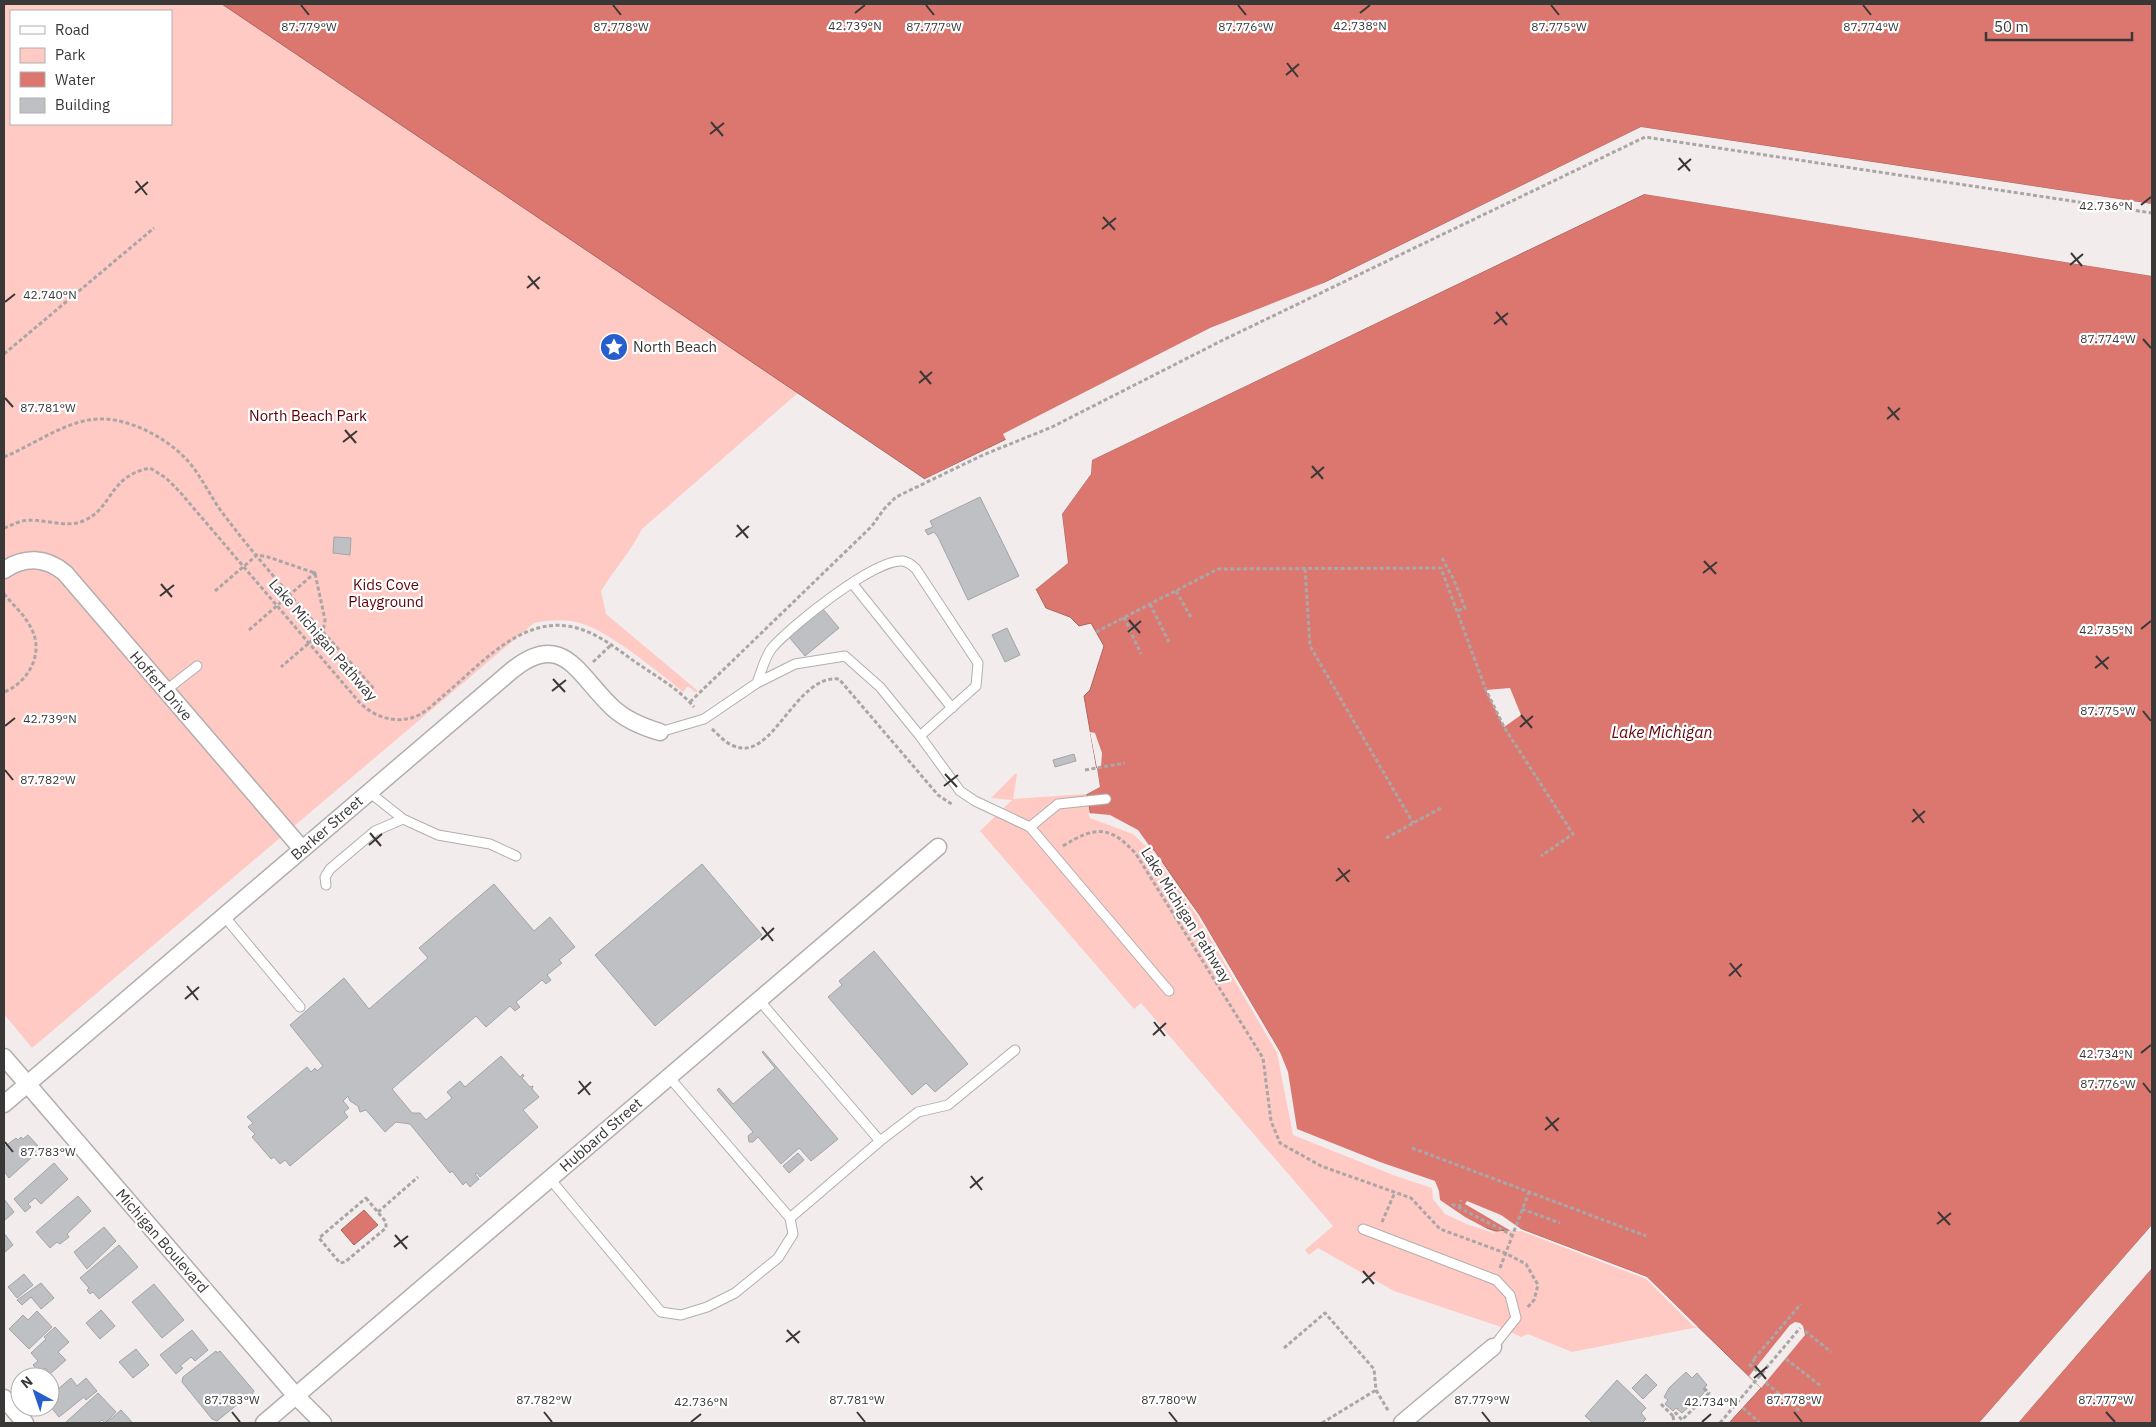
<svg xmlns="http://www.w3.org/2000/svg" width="2156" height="1427" font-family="'IBM Plex Sans',sans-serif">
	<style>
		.green { fill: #ffc9c4; fill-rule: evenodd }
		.water { fill: #dc7770; stroke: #ab645f }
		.pier { fill: #f2edec }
		.building { fill: #bec0c4; stroke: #a2a4a8 }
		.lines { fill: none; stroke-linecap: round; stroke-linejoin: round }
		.lane-casing { stroke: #b3aead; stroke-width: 11 }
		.street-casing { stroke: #b3aead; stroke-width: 19 }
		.path { stroke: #aba6a6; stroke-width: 3; stroke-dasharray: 4 2.5; stroke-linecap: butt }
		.lane { stroke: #fff; stroke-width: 9 }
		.street { stroke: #fff; stroke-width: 16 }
		.ticks { fill: none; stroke: #3a3737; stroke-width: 2 }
		.labels { text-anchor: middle; stroke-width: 4.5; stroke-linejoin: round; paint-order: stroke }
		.poi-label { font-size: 15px; fill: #3a3737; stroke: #fff; text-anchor: start }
		.park-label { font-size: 15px; fill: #5f0008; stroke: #fff }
		.street-label { font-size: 15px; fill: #3a3737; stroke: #fff }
		.water-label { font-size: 16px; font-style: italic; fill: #64050d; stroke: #fff }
		.ticks-label { font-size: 12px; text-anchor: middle; fill: #3a3737; stroke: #fff; stroke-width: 4.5; stroke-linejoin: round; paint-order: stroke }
	</style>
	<rect width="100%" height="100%" fill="#f2edec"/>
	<!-- green -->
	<path class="green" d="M 4,4 L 271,4 L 816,377 L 642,529 C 631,551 614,570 601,591 L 606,614 L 698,691 L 695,692 L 688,686 L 683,692 C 660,673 607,630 580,623 C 564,619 549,620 534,623 L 32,1048 L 4,1014 ZM 11,11 L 171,11 L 171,124 L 11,124 Z
		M 1015,774 L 1017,774 L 1013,799 L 1087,794 L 1091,816 L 1134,832 L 1155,851 L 1434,1186 L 1470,1223 L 1496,1231 L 1521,1229 L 1647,1277 L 1698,1327 L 1572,1352 L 1528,1334 L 1521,1337 L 1498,1326 L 1394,1291 L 1318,1248 L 1309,1255 L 1305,1250 L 1333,1226 L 1141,1003 L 1134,1009 L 980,831 L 1012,800 L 991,798 Z"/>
	<!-- water -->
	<path class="water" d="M 222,4 L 2152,4 L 2152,204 L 1641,127 L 925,479 Z
		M 1645,194 L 2152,276 L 2152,1225 L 1979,1423 L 1729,1423 L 1761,1388 L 1647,1277 L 1521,1229 L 1496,1231 L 1470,1223 L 1447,1212 L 1436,1198 L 1434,1186 L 1295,1133 L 1280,1052 L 1199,915 L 1155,851 L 1134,832 L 1091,816 L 1087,794 L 1100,787 L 1084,696 L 1090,690 L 1104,646 L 1091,623 L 1079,626 L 1070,617 L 1046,608 L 1036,589 L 1068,563 L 1062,514 L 1091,474 L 1092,460 Z
		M 364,1210 L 378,1225 L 354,1245 L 341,1230 Z
		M 2152,1268 L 2152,1423 L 2018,1423 Z"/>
	<!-- pier -->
	<path class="pier" d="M 1641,127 L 2152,204 L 2152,206 L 1641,129 L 926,482 L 925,479 L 1006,440 L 1003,434 L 1210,328 L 1326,282 Z
		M 1644,192 L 2152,273 L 2152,276 L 1644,194 L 1092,460 L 1091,474 L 1062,514 L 1068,563 L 1036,589 L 1033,588 L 1065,562 L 1060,513 L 1089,473 L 1091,458 Z
		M 1510,688 L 1521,715 L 1504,727 L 1486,690 Z
		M 1090,732 L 1095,733 L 1102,753 L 1101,767 L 1097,768 L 1100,787 L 1087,794 L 1085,792 L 1097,786 L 1094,768 L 1097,768 Z
		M 1088,813 L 1110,815 L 1138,830 L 1199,915 L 1280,1052 L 1288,1072 L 1297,1129 L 1380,1162 L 1435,1181 L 1439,1191 L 1440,1200 L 1465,1217 L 1497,1234 L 1469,1225 L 1445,1214 L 1433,1199 L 1432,1188 L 1393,1175 L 1293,1135 L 1277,1053 L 1197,916 L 1153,853 L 1133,834 L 1090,818 Z
		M 1467,1201 L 1501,1215 L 1521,1229 L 1647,1277 L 1698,1327 L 1693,1326 L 1646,1279 L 1521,1231 L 1511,1231 L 1465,1204 Z
		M 2152,1225 L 2152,1229 L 1983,1423 L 1979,1423 Z
		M 2152,1266 L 2152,1268 L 2018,1423 L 2015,1423 Z
		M 1795,1322 L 1800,1323 L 1803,1326 L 1805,1335 L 1761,1388 L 1749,1376 L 1790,1325 Z"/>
	<!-- building -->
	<path class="building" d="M 980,497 L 1019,576 L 968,600 L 938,537 L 934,532 L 928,535 L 925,530 L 933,527 L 930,521 Z
		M 334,537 L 351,538 L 350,555 L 333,553 Z
		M 823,609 L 839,628 L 805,656 L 789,637 Z
		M 1007,628 L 1020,655 L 1005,662 L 992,635 Z
		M 1074,754 L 1076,761 L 1055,767 L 1053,760 Z
		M 702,864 L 762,935 L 655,1026 L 595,955 Z
		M 494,884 L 534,931 L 550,917 L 575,947 L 559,960 L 562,963 L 547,975 L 551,980 L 546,984 L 542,980 L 516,1002 L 520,1007 L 515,1011 L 510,1006 L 486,1027 L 476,1016 L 392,1089 L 412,1113 L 420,1113 L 426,1120 L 452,1098 L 447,1092 L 460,1081 L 465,1087 L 501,1056 L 520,1077 L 523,1074 L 524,1076 L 522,1078 L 530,1087 L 533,1086 L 532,1089 L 539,1097 L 523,1110 L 538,1127 L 480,1177 L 477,1173 L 475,1174 L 479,1179 L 470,1187 L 466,1182 L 463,1185 L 452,1171 L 450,1173 L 410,1124 L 396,1122 L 385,1132 L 366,1110 L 360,1112 L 358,1106 L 350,1101 L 348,1096 L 343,1101 L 349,1108 L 344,1112 L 348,1117 L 290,1166 L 285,1160 L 280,1164 L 274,1157 L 271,1159 L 252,1137 L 255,1134 L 248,1127 L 253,1123 L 247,1117 L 307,1067 L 311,1072 L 315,1068 L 317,1071 L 323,1066 L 290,1025 L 344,978 L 369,1009 L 428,958 L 419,948 Z
		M 874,951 L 968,1064 L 935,1092 L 926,1083 L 912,1095 L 828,997 L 842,985 L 839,981 Z
		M 763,1051 L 838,1139 L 811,1161 L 799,1148 L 781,1164 L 758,1137 L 753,1142 L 749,1142 L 748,1136 L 753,1132 L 717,1090 L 719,1088 L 733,1104 L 775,1068 L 762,1052 Z
		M 28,1135 L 41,1149 L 9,1178 L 4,1171 L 4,1147 L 16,1138 L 18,1140 L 21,1137 L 23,1139 Z
		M 798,1153 L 804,1160 L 789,1173 L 783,1166 Z
		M 54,1163 L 68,1179 L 41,1204 L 35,1198 L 28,1204 L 31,1207 L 25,1212 L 14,1199 Z
		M 78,1196 L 91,1211 L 67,1234 L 69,1237 L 60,1244 L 57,1242 L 50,1248 L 36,1232 Z
		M 4,1199 L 14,1212 L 4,1221 Z
		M 104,1227 L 116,1241 L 87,1269 L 74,1252 Z
		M 4,1233 L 13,1245 L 4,1253 Z
		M 119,1245 L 138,1267 L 99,1299 L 93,1292 L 90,1294 L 87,1290 L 89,1288 L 80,1278 Z
		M 24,1274 L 33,1285 L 17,1298 L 8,1287 Z
		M 41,1283 L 54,1298 L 41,1309 L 31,1297 L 22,1305 L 17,1300 Z
		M 154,1284 L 184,1320 L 162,1338 L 132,1302 Z
		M 101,1310 L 115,1326 L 100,1339 L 86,1323 Z
		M 37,1311 L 52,1327 L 29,1349 L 9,1329 L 23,1315 L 28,1320 Z
		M 55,1327 L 69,1342 L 58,1352 L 66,1360 L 50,1374 L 45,1368 L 40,1373 L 33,1365 L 38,1361 L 31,1353 L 46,1339 L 44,1337 Z
		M 192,1330 L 208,1350 L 195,1361 L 191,1357 L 180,1366 L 183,1368 L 176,1374 L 160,1355 Z
		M 136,1349 L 149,1365 L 133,1378 L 119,1362 Z
		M 216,1351 L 217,1353 L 220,1351 L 254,1391 L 251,1396 L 249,1395 L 217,1421 L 212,1419 L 182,1382 L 183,1377 Z
		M 1686,1372 L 1692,1378 L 1697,1373 L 1707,1385 L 1703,1389 L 1705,1391 L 1702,1395 L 1682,1413 L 1676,1408 L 1673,1411 L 1665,1404 L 1668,1400 L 1664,1397 L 1669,1388 Z
		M 1646,1374 L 1657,1385 L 1643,1399 L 1632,1388 Z
		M 71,1378 L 77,1386 L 86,1378 L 97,1391 L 86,1400 L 84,1397 L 59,1417 L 50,1406 L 50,1396 Z
		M 1617,1380 L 1646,1408 L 1641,1413 L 1646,1419 L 1642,1423 L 1593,1423 L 1585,1416 Z
		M 98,1393 L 116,1412 L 105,1423 L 102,1420 L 98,1423 L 65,1423 Z
		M 121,1410 L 133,1423 L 106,1423 Z"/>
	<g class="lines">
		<defs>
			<path id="lane" d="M 852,583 L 952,708
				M 757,683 C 761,673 765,656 772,648 C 791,626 875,558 903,561 C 908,562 912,565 916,569 L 978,663 L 976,686 L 920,736
				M 165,691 L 197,666
				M 660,732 L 704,719 L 757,683 L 795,664 L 845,656 L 880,687 L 920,736 L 960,791 L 975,801 L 1030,827 L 1169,991
				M 369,792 L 403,819 L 438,835 L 490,844 L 516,856
				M 1030,827 L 1058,804 L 1106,799
				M 326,885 L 325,877 L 330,869 L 356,847 L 375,831 L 403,819
				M 224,916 L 300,1007
				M 759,1000 L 880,1141
				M 550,1179 L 661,1312 L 681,1315 L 707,1307 L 735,1293 L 778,1258 L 793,1234 L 790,1218 L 669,1077
				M 790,1218 L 880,1141 L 918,1112 L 948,1105 L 1015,1050
				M 1363,1229 L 1496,1280 L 1510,1295 L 1516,1318 L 1493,1347"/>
			<path id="street" d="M 4,570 C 25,556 46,557 65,573 L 302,849
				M 4,1057 L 296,1396 L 323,1423
				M 4,1104 L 510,672 C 563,627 578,676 613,708 C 626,720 643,727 660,732
				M 4,1398 L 25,1423
				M 264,1423 L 938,847
				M 1402,1423 L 1493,1347"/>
		</defs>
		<!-- lane casing -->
		<use href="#lane" class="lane-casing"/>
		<!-- street casing -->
		<use href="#street" class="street-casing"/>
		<!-- path -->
		<path class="path" d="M 4,354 L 154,228
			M 4,457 C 36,444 70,417 105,419 C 135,421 168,439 188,461 C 202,477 211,498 224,515 C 270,576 324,632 375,690
			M 4,528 C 10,526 15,523 22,521 C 41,517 64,529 83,521 C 113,509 108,476 150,468 L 166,478 L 179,491 L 360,703 C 376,718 398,725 419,715 C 428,710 436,702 443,696 C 478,667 518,619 567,626 C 591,629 612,645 631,659 C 652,674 677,687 694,707
			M 1442,558 L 1454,580 L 1465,608 L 1457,611
			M 1305,569 L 1310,646 L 1413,823
			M 215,591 L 257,555 L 268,557 L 315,573 L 325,620 L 323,631 L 281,667
			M 1176,591 L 1192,619
			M 4,594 C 13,605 25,615 31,628 C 45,653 28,683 4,692
			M 1150,604 L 1169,642
			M 1124,617 L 1141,654
			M 249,630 L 317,571
			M 1096,632 L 1218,569 L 1441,568 L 1486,690 L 1504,727 L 1573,834 L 1541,856
			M 593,662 L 611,645
			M 690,702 L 872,526 L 884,509 L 896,497 L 983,455 L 1052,427 L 1223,340 L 1645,137 L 2152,213
			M 712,729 C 719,735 725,743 734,746 C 773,763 795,674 839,679 L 938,795 L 953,805
			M 1085,770 L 1125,763
			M 1386,838 L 1441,808
			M 1063,846 C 1095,826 1110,825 1136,854 L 1263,1058 L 1271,1121 L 1280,1143 L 1321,1166 L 1411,1198 L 1440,1229 L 1505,1253 L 1526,1264 L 1538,1285 L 1534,1300 L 1527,1308
			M 1412,1148 L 1646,1236
			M 366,1198 L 386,1222 L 386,1228 L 345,1262 L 340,1263 L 319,1238 Z
			M 1452,1204 L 1512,1235
			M 1459,1208 L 1461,1200
			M 1522,1209 L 1560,1223
			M 378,1212 L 418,1177
			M 1382,1222 L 1395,1192
			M 1500,1268 L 1529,1192
			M 1805,1331 L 1831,1352
			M 1284,1348 L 1325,1313 L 1374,1369 L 1376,1390 L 1389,1412
			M 1754,1359 L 1801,1304
			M 1755,1359 L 1750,1365 L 1762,1375
			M 1786,1359 L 1821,1386
			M 1766,1383 L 1800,1411
			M 1661,1404 L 1673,1416 L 1676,1413 L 1682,1420 L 1709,1393 L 1704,1388
			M 1743,1408 L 1760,1423
			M 1673,1416 L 1674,1423
			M 1322,1423 L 1376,1390
			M 1720,1423 L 1800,1328"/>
		<!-- lane -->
		<use href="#lane" class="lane"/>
		<!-- street -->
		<use href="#street" class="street"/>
	</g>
	<!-- ticks -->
	<path class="ticks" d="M 301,5 L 309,15M 613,5 L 621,15M 926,5 L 934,15M 1238,5 L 1246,15M 1551,5 L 1559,15M 1863,5 L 1871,15M 855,13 L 865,5M 1360,13 L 1370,5M 1287,63 L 1298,77M 1286,75 L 1299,64M 711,122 L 723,136M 710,134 L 724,123M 1679,158 L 1690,171M 1678,170 L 1691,159M 136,181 L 147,195M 135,193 L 148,182M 2141,205 L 2151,197M 1103,217 L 1115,230M 1102,229 L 1116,218M 2071,253 L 2082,266M 2070,265 L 2083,254M 528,276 L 539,289M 527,288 L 540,277M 5,302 L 15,294M 1496,312 L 1507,325M 1494,324 L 1508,313M 2143,339 L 2151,348M 920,371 L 931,384M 919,383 L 932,372M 5,398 L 13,407M 1888,407 L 1899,420M 1887,419 L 1900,408M 345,430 L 356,443M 343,442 L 357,431M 1312,466 L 1323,479M 1311,478 L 1324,467M 737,525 L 748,538M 736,537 L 749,526M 1704,561 L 1716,574M 1703,573 L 1717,562M 161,584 L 172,597M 160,596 L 174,585M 1129,620 L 1140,633M 2141,629 L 2151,621M 1128,632 L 1141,621M 2096,656 L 2108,669M 2095,668 L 2109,657M 553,679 L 565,692M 552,691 L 566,680M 2143,711 L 2151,721M 1521,715 L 1532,728M 5,726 L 15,718M 1520,727 L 1533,716M 5,770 L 13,780M 945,774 L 957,787M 944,786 L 958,775M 1913,809 L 1924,823M 1912,822 L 1925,811M 370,833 L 381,846M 369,845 L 382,834M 1338,868 L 1349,882M 1336,881 L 1350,870M 762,927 L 773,941M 761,940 L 774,928M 1730,963 L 1741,977M 1729,976 L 1742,964M 187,986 L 198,1000M 185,999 L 199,987M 1154,1022 L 1165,1036M 1153,1035 L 1166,1023M 2141,1053 L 2151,1045M 579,1081 L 590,1095M 2143,1083 L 2151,1093M 578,1094 L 591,1082M 1546,1117 L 1558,1131M 1545,1130 L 1559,1118M 5,1142 L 13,1152M 971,1176 L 982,1190M 970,1188 L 983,1177M 1938,1212 L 1950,1225M 1937,1224 L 1951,1213M 395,1235 L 407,1249M 394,1247 L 408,1236M 1363,1271 L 1374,1284M 1362,1283 L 1375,1272M 787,1330 L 799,1343M 786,1342 L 800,1331M 1755,1366 L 1766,1379M 1754,1378 L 1767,1367M 232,1412 L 240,1422M 544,1412 L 552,1422M 857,1412 L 865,1422M 1169,1412 L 1177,1422M 1482,1412 L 1490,1422M 1794,1412 L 1802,1422M 2106,1412 L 2115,1422M 691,1422 L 701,1414M 1702,1422 L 1711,1414"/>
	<!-- icons -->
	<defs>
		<symbol id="sight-disc" viewBox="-11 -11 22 22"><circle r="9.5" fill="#265fcc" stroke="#fff"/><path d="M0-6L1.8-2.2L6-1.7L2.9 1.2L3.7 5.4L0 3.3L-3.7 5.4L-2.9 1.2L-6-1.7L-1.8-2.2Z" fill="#fff"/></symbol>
	</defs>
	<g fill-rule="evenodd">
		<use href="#sight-disc" x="598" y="331" width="32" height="32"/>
	</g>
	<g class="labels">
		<!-- poi labels -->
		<g class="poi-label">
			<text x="633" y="352">North Beach</text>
		</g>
		<!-- park labels -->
		<g class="park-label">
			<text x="308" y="421">North Beach Park</text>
			<text x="386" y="590">Kids Cove<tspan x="386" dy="17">Playground</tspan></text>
		</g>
		<!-- street labels -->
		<g class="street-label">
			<text transform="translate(323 640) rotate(49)" y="5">Lake Michigan Pathway</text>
			<text transform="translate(161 686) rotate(49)" y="5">Hoffert Drive</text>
			<text transform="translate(327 828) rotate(-41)" y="5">Barker Street</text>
			<text transform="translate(1186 915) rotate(58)" y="5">Lake Michigan Pathway</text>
			<text transform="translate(601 1135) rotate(-41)" y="5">Hubbard Street</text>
			<text transform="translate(162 1241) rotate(49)" y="5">Michigan Boulevard</text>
		</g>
		<!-- water labels -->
		<g class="water-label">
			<text x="1662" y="738">Lake Michigan</text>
		</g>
	</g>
	<g class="ticks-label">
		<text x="855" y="30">42.739°N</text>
		<text x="1360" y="30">42.738°N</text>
		<text x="309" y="31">87.779°W</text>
		<text x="621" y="31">87.778°W</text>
		<text x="934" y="31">87.777°W</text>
		<text x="1246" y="31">87.776°W</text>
		<text x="1559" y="31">87.775°W</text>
		<text x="1871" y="31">87.774°W</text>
		<text x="2106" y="210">42.736°N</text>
		<text x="50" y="299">42.740°N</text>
		<text x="2108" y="343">87.774°W</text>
		<text x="48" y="412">87.781°W</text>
		<text x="2106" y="634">42.735°N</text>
		<text x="2108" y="715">87.775°W</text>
		<text x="50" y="723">42.739°N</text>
		<text x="48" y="784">87.782°W</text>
		<text x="2106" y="1058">42.734°N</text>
		<text x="2108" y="1088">87.776°W</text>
		<text x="48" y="1156">87.783°W</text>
		<text x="232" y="1404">87.783°W</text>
		<text x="544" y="1404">87.782°W</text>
		<text x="857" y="1404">87.781°W</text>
		<text x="1169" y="1404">87.780°W</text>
		<text x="1482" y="1404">87.779°W</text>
		<text x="1794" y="1404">87.778°W</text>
		<text x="2106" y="1404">87.777°W</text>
		<text x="701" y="1406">42.736°N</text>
		<text x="1711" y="1406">42.734°N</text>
	</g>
	<!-- border -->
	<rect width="2156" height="1427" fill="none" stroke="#3a3737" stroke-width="10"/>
	<!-- legend -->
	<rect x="10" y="10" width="162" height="115" fill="#ffffff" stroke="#b0afaf"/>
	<rect x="20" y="26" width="25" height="8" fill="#ffffff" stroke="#b0afaf"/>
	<text x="55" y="35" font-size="15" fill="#3a3737">Road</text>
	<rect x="20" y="48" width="25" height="15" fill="#ffc9c4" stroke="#b0afaf"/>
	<text x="55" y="60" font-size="15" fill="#3a3737">Park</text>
	<rect x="20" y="72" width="25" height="15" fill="#dc7770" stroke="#b0afaf"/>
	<text x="55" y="85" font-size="15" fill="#3a3737">Water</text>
	<rect x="20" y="98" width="25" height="15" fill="#bec0c4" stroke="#b0afaf"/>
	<text x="55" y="110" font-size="15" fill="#3a3737">Building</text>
	<!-- north arrow -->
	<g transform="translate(35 1392) rotate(320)"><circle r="24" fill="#ffffff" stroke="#b0afaf"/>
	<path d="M0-4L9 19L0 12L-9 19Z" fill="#265fcc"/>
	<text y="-8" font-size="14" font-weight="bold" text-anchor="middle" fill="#3a3737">N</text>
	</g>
	<!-- scale -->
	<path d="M1986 32v8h146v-8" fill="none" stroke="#3a3737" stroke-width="2.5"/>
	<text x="1994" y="32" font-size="15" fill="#3a3737" stroke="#ffffff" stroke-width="4" paint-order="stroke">50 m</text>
</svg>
